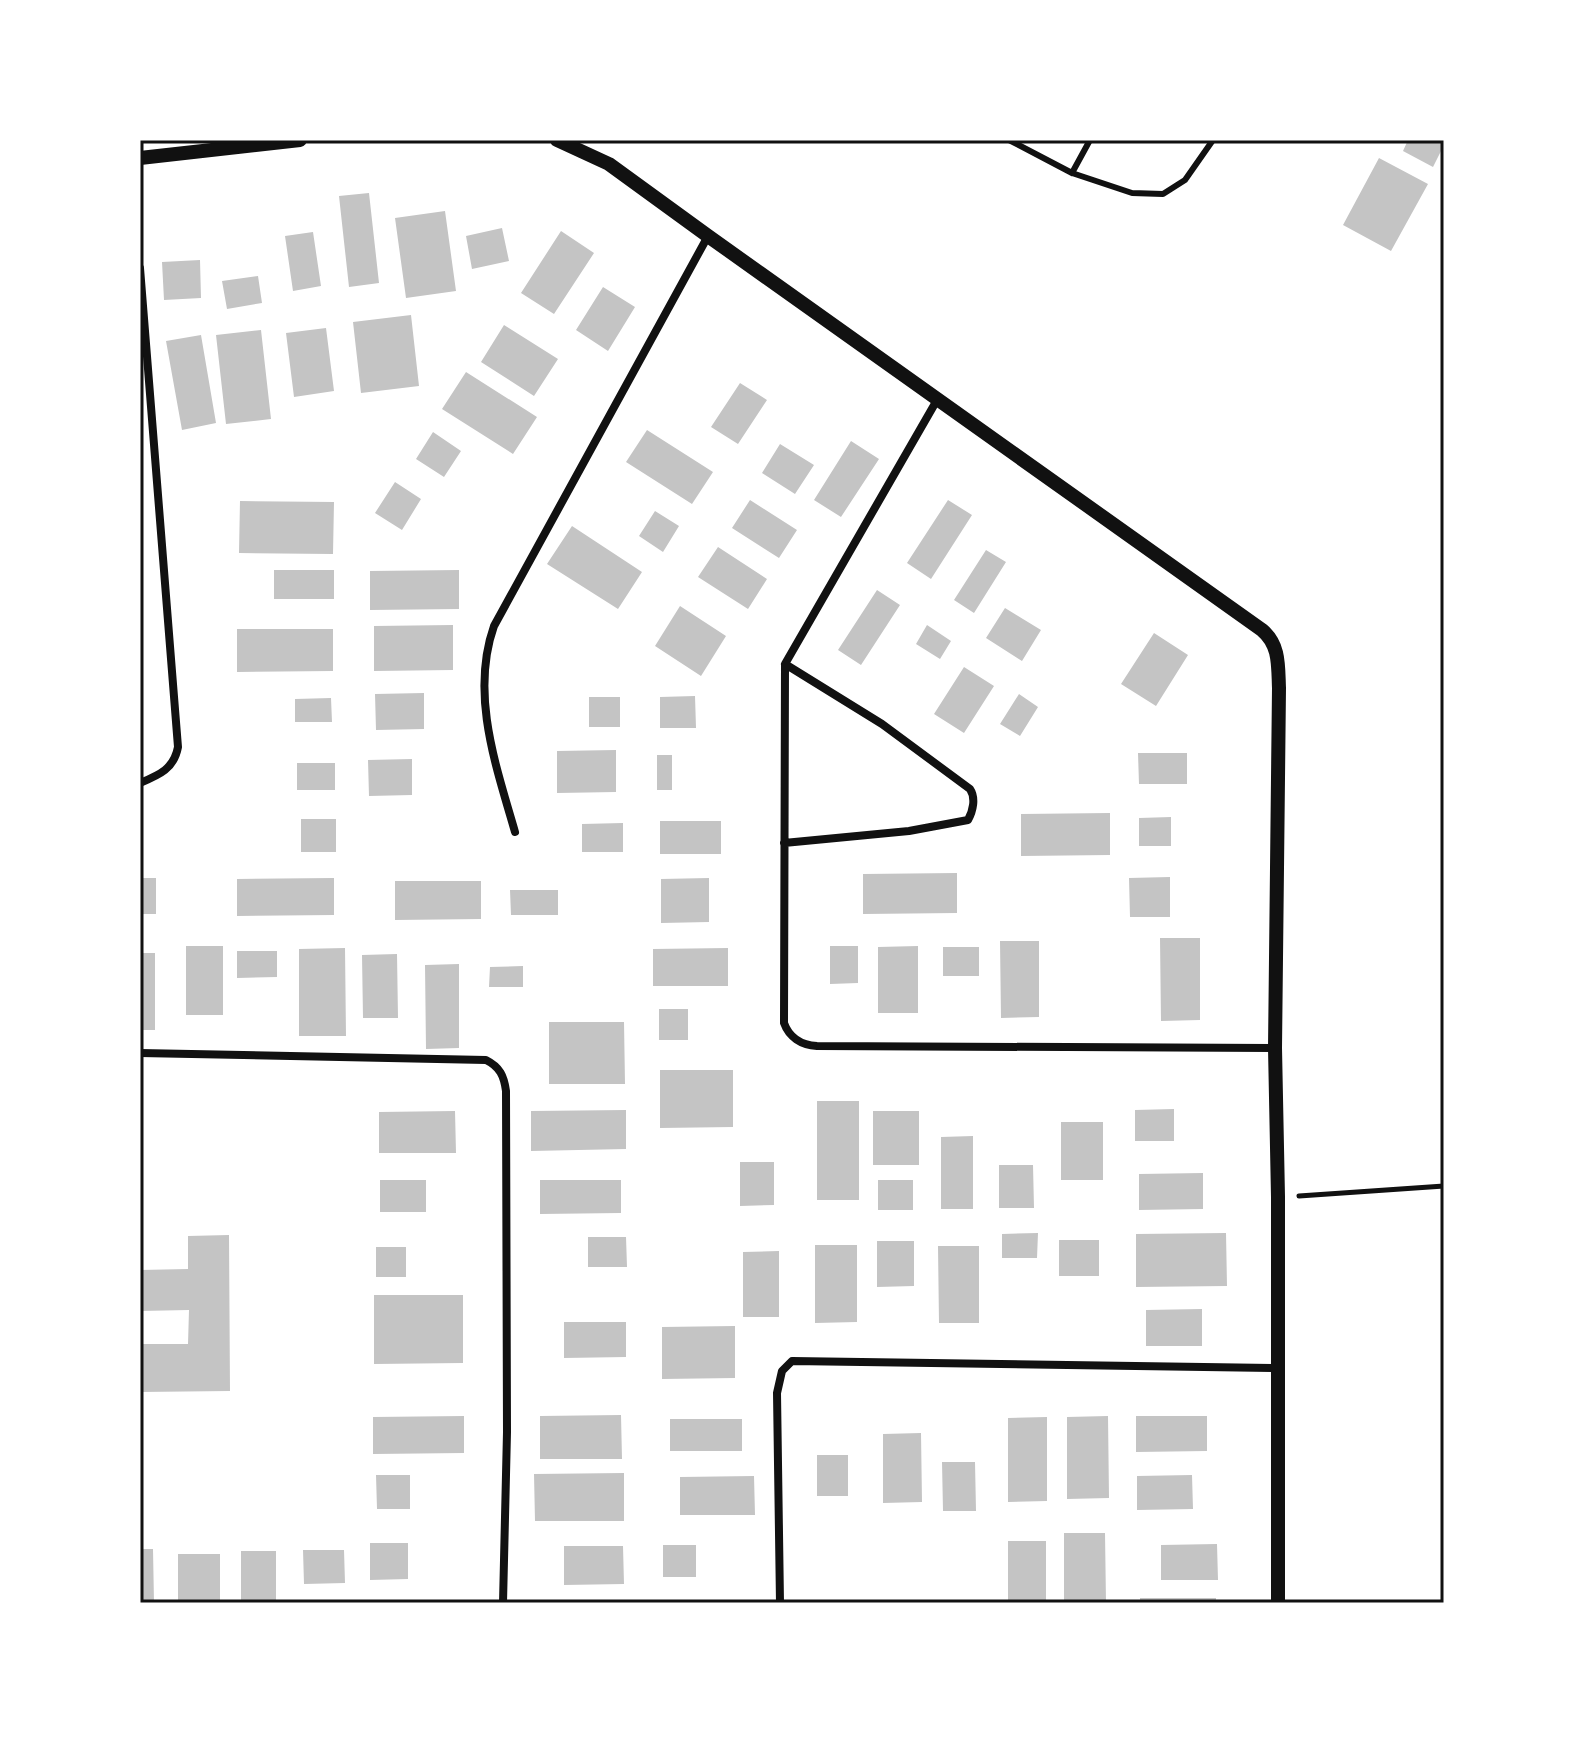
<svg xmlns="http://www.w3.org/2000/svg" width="1584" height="1743" font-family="'Public Sans',sans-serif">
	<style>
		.building { fill: #c4c4c4 }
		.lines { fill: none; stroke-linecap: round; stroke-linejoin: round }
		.path { stroke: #111; stroke-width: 5 }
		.service { stroke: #111; stroke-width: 6 }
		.minor { stroke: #111; stroke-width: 8 }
		.tertiary { stroke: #111; stroke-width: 14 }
		.neatline { fill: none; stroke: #111; stroke-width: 3 }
	</style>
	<rect width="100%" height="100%" fill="#fff"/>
	<!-- building -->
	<path class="building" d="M 1408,140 L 1444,140 L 1444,145 L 1433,167 L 1403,151 Z
		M 1379,158 L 1428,184 L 1391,251 L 1343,225 Z
		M 369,193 L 379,283 L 349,287 L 339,196 Z
		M 445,211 L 456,291 L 406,298 L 395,218 Z
		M 502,228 L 509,261 L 472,269 L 466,236 Z
		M 561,231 L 594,253 L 554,314 L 521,293 Z
		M 313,232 L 321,286 L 293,291 L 285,236 Z
		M 200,260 L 201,298 L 164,300 L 162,262 Z
		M 258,276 L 262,303 L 227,309 L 222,281 Z
		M 603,287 L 635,307 L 608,351 L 576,330 Z
		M 411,315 L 419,386 L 361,393 L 353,322 Z
		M 504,325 L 558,359 L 534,396 L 481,362 Z
		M 326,328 L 334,391 L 294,397 L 286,333 Z
		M 261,330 L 271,419 L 226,424 L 216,335 Z
		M 201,335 L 216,423 L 182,430 L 166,341 Z
		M 466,372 L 537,417 L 513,454 L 442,409 Z
		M 740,383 L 767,400 L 738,444 L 711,427 Z
		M 647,430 L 713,472 L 692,504 L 626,462 Z
		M 433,432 L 461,451 L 444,477 L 416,459 Z
		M 851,441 L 879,459 L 841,517 L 814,500 Z
		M 780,444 L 814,465 L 795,494 L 762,473 Z
		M 395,482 L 421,499 L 402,530 L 375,513 Z
		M 750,500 L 797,530 L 779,558 L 732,528 Z
		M 948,500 L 972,515 L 931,579 L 907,563 Z
		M 240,501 L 334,502 L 333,554 L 239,553 Z
		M 655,511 L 679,526 L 663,552 L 639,536 Z
		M 572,526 L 642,572 L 618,609 L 547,564 Z
		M 718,547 L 767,579 L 748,609 L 698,577 Z
		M 986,550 L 1006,562 L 974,613 L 954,600 Z
		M 274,570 L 334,570 L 334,599 L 274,599 Z
		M 459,570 L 459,609 L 370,610 L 370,571 Z
		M 877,590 L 900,605 L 861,665 L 838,650 Z
		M 680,606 L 726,636 L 701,676 L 655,646 Z
		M 1005,608 L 1041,630 L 1022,661 L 986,638 Z
		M 453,625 L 453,670 L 374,671 L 374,626 Z
		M 927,625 L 951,641 L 940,659 L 916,644 Z
		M 237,629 L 333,629 L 333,671 L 237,672 Z
		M 1154,633 L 1188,655 L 1156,706 L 1121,684 Z
		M 964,667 L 994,686 L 964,733 L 934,714 Z
		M 424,693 L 424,729 L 376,730 L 375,694 Z
		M 1019,694 L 1038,707 L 1020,736 L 1000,724 Z
		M 695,696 L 696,728 L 660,728 L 660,697 Z
		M 589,697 L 620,697 L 620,727 L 589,727 Z
		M 331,698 L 332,722 L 295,722 L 295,699 Z
		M 616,750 L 616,792 L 557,793 L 557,751 Z
		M 1138,753 L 1187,753 L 1187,784 L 1139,784 Z
		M 657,755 L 672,755 L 672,790 L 657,790 Z
		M 412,759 L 412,795 L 369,796 L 368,760 Z
		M 297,763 L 335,763 L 335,790 L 297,790 Z
		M 1110,813 L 1110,855 L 1021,856 L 1021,814 Z
		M 1171,817 L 1171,846 L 1139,846 L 1139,818 Z
		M 301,819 L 336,819 L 336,852 L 301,852 Z
		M 660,821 L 721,821 L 721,854 L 660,854 Z
		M 623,823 L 623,852 L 582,852 L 582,824 Z
		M 957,873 L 957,913 L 863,914 L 863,874 Z
		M 1170,877 L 1170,917 L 1130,917 L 1129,878 Z
		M 140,878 L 156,878 L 156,914 L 140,914 Z
		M 334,878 L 334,915 L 237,916 L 237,879 Z
		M 709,878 L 709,922 L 661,923 L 661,879 Z
		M 395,881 L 481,881 L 481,919 L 395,920 Z
		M 510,890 L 558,890 L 558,915 L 511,915 Z
		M 1160,938 L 1200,938 L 1200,1020 L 1161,1021 Z
		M 1000,941 L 1039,941 L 1039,1017 L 1001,1018 Z
		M 186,946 L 223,946 L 223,1015 L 186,1015 Z
		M 830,946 L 858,946 L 858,983 L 830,984 Z
		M 918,946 L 918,1013 L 878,1013 L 878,947 Z
		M 943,947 L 979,947 L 979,976 L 943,976 Z
		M 345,948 L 346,1036 L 299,1036 L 299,949 Z
		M 728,948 L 728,986 L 653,986 L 653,949 Z
		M 237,951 L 277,951 L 277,977 L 237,978 Z
		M 140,953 L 155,953 L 155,1030 L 140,1030 Z
		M 397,954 L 398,1018 L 363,1018 L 362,955 Z
		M 459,964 L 459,1048 L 426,1049 L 425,965 Z
		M 523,966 L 523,987 L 489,987 L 490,967 Z
		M 659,1009 L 688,1009 L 688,1040 L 659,1040 Z
		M 549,1022 L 624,1022 L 625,1084 L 549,1084 Z
		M 660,1070 L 733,1070 L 733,1127 L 660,1128 Z
		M 817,1101 L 859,1101 L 859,1200 L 817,1200 Z
		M 1174,1109 L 1174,1141 L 1135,1141 L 1135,1110 Z
		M 626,1110 L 626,1149 L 531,1151 L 531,1111 Z
		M 455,1111 L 456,1153 L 379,1153 L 379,1112 Z
		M 873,1111 L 919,1111 L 919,1165 L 873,1165 Z
		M 1061,1122 L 1103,1122 L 1103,1180 L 1061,1180 Z
		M 973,1136 L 973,1209 L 941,1209 L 941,1137 Z
		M 740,1162 L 774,1162 L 774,1205 L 740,1206 Z
		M 999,1165 L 1033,1165 L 1034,1208 L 999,1208 Z
		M 1203,1173 L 1203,1209 L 1139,1210 L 1139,1174 Z
		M 380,1180 L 426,1180 L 426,1212 L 380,1212 Z
		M 540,1180 L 621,1180 L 621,1213 L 540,1214 Z
		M 878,1180 L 913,1180 L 913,1210 L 878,1210 Z
		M 1038,1233 L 1037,1258 L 1002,1258 L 1002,1234 Z
		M 1226,1233 L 1227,1286 L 1136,1287 L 1136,1234 Z
		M 229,1235 L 230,1391 L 140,1392 L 140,1344 L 188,1344 L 189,1310 L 140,1311 L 140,1270 L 188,1269 L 188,1236 Z
		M 588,1237 L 626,1237 L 627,1267 L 588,1267 Z
		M 1059,1240 L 1099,1240 L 1099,1276 L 1059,1276 Z
		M 877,1241 L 914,1241 L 914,1286 L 877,1287 Z
		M 815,1245 L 857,1245 L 857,1322 L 815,1323 Z
		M 938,1246 L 979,1246 L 979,1323 L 939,1323 Z
		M 376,1247 L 406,1247 L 406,1277 L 376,1277 Z
		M 779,1251 L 779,1317 L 743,1317 L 743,1252 Z
		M 374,1295 L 463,1295 L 463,1363 L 374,1364 Z
		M 1202,1309 L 1202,1346 L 1146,1346 L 1146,1310 Z
		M 564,1322 L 626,1322 L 626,1357 L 564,1358 Z
		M 735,1326 L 735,1378 L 662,1379 L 662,1327 Z
		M 621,1415 L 622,1459 L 540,1459 L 540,1416 Z
		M 464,1416 L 464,1453 L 373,1454 L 373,1417 Z
		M 1108,1416 L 1109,1498 L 1067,1499 L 1067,1417 Z
		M 1136,1416 L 1207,1416 L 1207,1451 L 1136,1452 Z
		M 1047,1417 L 1047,1501 L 1008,1502 L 1008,1418 Z
		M 670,1419 L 742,1419 L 742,1451 L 670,1451 Z
		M 921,1433 L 922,1502 L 883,1503 L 883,1434 Z
		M 817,1455 L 848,1455 L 848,1496 L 817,1496 Z
		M 942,1462 L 975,1462 L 976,1511 L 943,1511 Z
		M 624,1473 L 624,1521 L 535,1521 L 534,1474 Z
		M 376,1475 L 410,1475 L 410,1509 L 377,1509 Z
		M 1192,1475 L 1193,1509 L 1137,1510 L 1137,1476 Z
		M 754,1476 L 755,1515 L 680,1515 L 680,1477 Z
		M 1064,1533 L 1105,1533 L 1106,1603 L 1064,1603 Z
		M 1008,1541 L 1046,1541 L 1046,1603 L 1008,1603 Z
		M 370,1543 L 408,1543 L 408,1579 L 370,1580 Z
		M 1217,1544 L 1218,1580 L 1161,1580 L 1161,1545 Z
		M 663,1545 L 696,1545 L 696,1577 L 663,1577 Z
		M 564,1546 L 623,1546 L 624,1584 L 564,1585 Z
		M 140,1549 L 153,1549 L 154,1603 L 140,1603 Z
		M 303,1550 L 344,1550 L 345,1583 L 304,1584 Z
		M 241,1551 L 276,1551 L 276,1603 L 241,1603 Z
		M 178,1554 L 220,1554 L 220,1603 L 178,1603 Z
		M 1140,1598 L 1216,1598 L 1216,1603 L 1140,1603 Z"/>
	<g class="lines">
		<!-- path -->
		<path class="path" d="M 1299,1196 L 1444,1186"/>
		<!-- service -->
		<path class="service" d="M 1009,140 L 1072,173 L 1132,193 L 1163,194 L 1185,180 L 1213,140
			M 1072,173 L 1090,140"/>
		<!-- minor -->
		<path class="minor" d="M 140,268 L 178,747 C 174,769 159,775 140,783
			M 937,400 L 785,664 L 784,1023 C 789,1037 801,1045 817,1046 L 1275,1048
			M 515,832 C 496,766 470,694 494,626 L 708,236
			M 784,843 L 909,831 L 968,820 C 973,811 976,798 970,789 L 882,724 L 785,664
			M 140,1053 L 486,1060 C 500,1067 504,1076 506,1091 L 507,1432 L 503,1603
			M 780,1603 L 777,1393 L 782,1371 L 792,1361 L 1277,1368"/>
		<!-- tertiary -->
		<path class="tertiary" d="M 557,140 L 609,164 L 708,236 L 1262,630 C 1280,645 1278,666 1279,688 L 1275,1048 L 1278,1197 L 1278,1603
			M 140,158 L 300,140"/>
	</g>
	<!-- border -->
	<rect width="1584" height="1743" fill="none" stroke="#ffffff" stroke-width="284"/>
	<rect x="142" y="142" width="1300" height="1459" class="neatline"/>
</svg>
